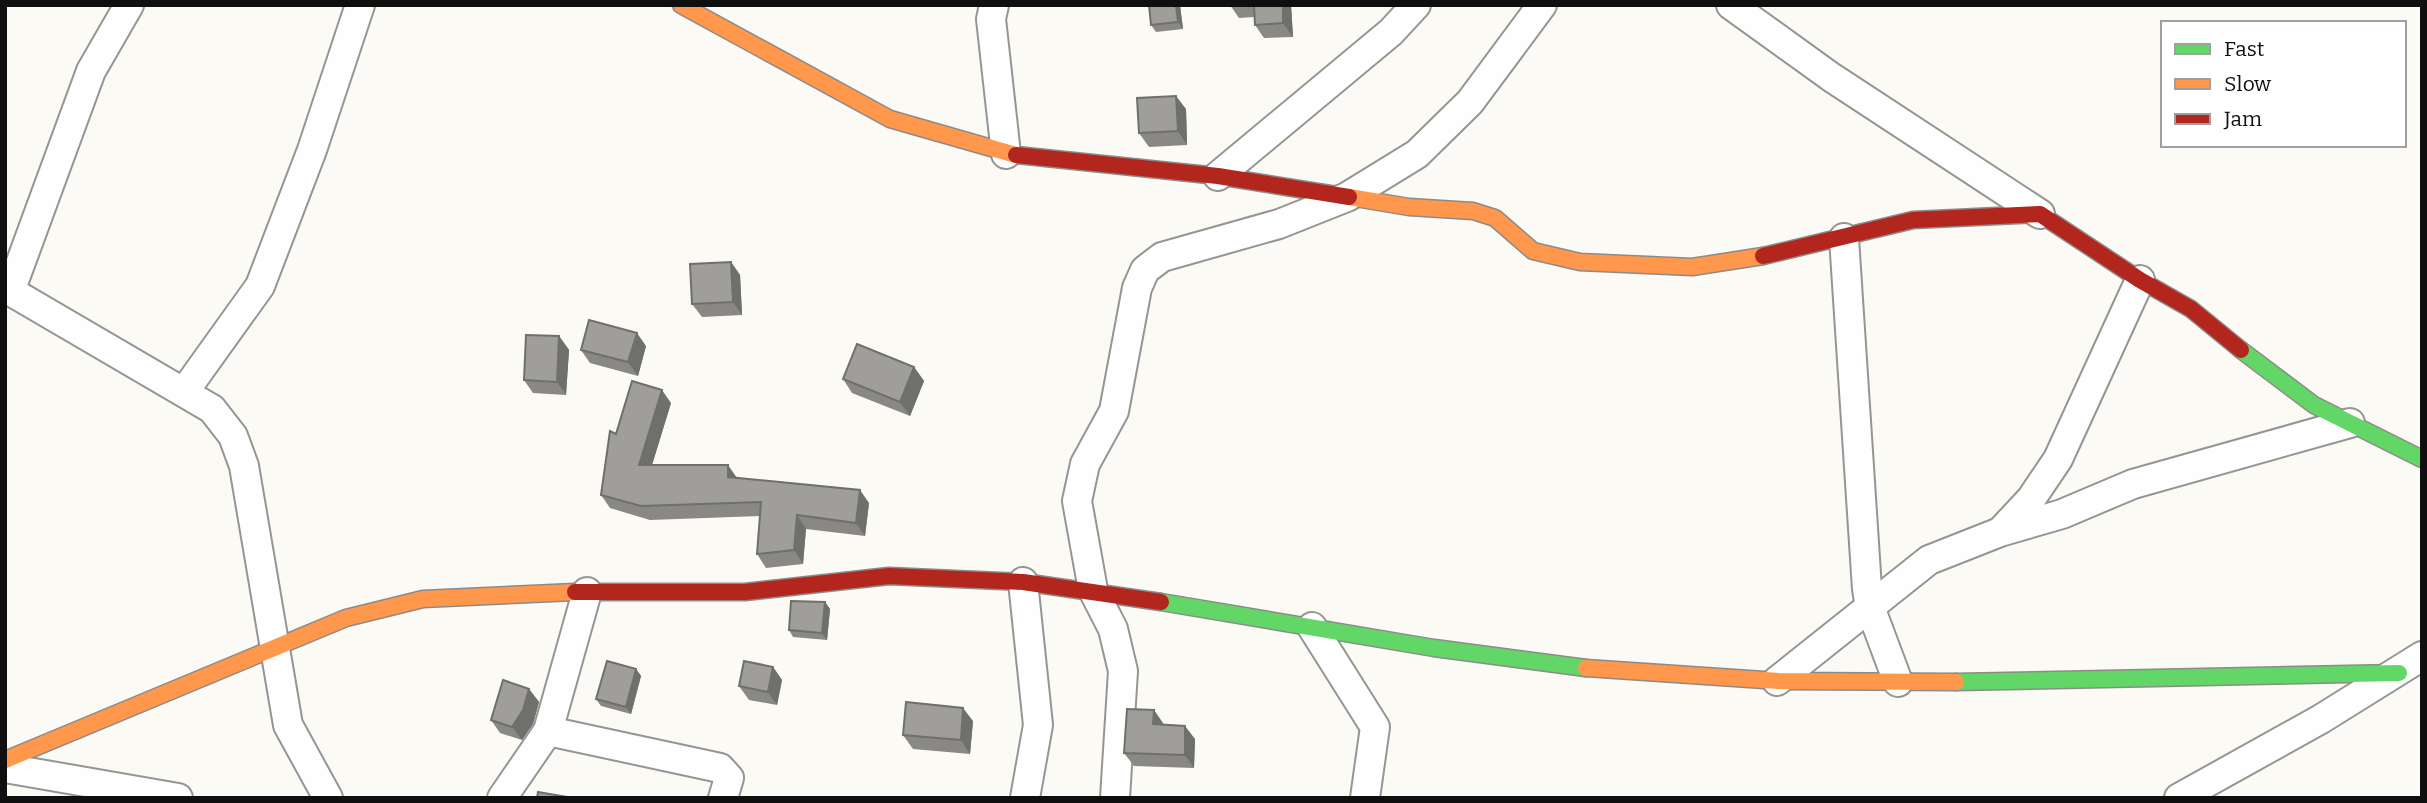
<svg xmlns="http://www.w3.org/2000/svg" width="2427" height="803" font-family="Bitter,serif">
  <style>
    .lines { fill: none; stroke-linecap: round; stroke-linejoin: round }
    .street-casing { stroke: #959593; stroke-width: 32 }
    .fast-casing { stroke: #8c8b89; stroke-width: 19 }
    .slow-casing { stroke: #8c8b89; stroke-width: 19 }
    .jam-casing { stroke: #8c8b89; stroke-width: 19 }
    .street { stroke: #fefefe; stroke-width: 28 }
    .fast { stroke: #63d668; stroke-width: 16 }
    .slow { stroke: #ff974d; stroke-width: 16 }
    .jam { stroke: #b3261e; stroke-width: 16 }
    .wall { fill: #898884 }
    .shaded-wall { fill: #6f6f6c }
    .building { fill: #9f9e9a; stroke: #6f6f6c; stroke-width: 2 }
  </style>
  <rect width="100%" height="100%" fill="#fbfaf5"/>
  <g class="lines">
    <g class="street-casing">
      <g id="street">
        <path d="M994 5 991 19 1006 154"/>
        <path d="M1731 5 1831 77 2040 214"/>
        <path d="M1218 176 1391 32 1416 5"/>
        <path d="M1844 238 1867 589 1870 607 1898 682"/>
        <path d="M5 288 212 409 233 436 244 466 288 725 328 798"/>
        <path d="M11 289 91 71 129 5"/>
        <path d="M184 392 260 286 312 150 360 5"/>
        <path d="M2002 530 2031 499 2058 459 2140 280"/>
        <path d="M1023 582 1038 725 1025 798"/>
        <path d="M1312 627 1375 727 1365 798"/>
        <path d="M1777 681 1929 560 2000 532 2062 514 2133 484 2350 423"/>
        <path d="M548 731 720 768 729 778 723 798"/>
        <path d="M5 768 178 798"/>
        <path d="M502 798 548 731 587 592"/>
        <path d="M1115 798 1123 671 1113 629 1093 590 1077 501 1085 464 1114 411 1137 288 1145 270 1162 257 1279 224 1347 197 1417 154 1470 102 1542 5"/>
        <path d="M2179 798 2321 719 2422 656"/>
      </g>
    </g>
    <g class="fast-casing">
      <g id="fast">
        <path d="M2241 350 2314 405 2422 459"/>
        <path d="M1161 602 1434 648 1586 668"/>
        <path d="M1956 682 2399 673"/>
      </g>
    </g>
    <g class="slow-casing">
      <g id="slow">
        <path d="M681 5 890 119 1016 155"/>
        <path d="M1349 197 1409 207 1473 211 1495 218 1533 251 1580 262 1692 267 1763 256"/>
        <path d="M1586 668 1779 681 1956 682"/>
        <path d="M5 760 346 618 423 599 575 592"/>
      </g>
    </g>
    <g class="jam-casing">
      <g id="jam">
        <path d="M1016 155 1218 176 1349 197"/>
        <path d="M1763 256 1913 220 2040 214 2140 280 2191 309 2241 350"/>
        <path d="M575 592H745L889 576 1023 582 1161 602"/>
      </g>
    </g>
    <use href="#street" class="street"/>
    <use href="#fast" class="fast"/>
    <use href="#slow" class="slow"/>
    <use href="#jam" class="jam"/>
  </g>
  <g class="wall">
    <path d="M1149 5H1180L1183 29 1156 32 1151 25Z"/>
    <path d="M1230 5H1291L1293 37 1264 38 1255 25 1254 17 1239 18Z"/>
    <path d="M1186 109 1187 145 1149 147 1139 133Z"/>
    <path d="M731 262 740 275 742 315 702 317 692 304Z"/>
    <path d="M559 336 569 350 566 395 533 393 524 380Z"/>
    <path d="M646 346 638 376 590 363 581 350Z"/>
    <path d="M914 367 924 381 910 416 852 393 843 379Z"/>
    <path d="M671 403 652 465 737 477 869 503 865 536 806 529 803 564 766 568 757 554 760 516 650 520 610 508 601 495 616 434Z"/>
    <path d="M825 602 830 609 827 640 793 637 789 630Z"/>
    <path d="M773 667 782 680 777 705 749 700 739 686Z"/>
    <path d="M636 669 641 676 631 714 601 706 596 699Z"/>
    <path d="M529 689 539 702 533 724 522 740 500 733 491 720Z"/>
    <path d="M1154 710 1163 725 1195 739 1194 768 1134 766 1124 753Z"/>
    <path d="M973 721 970 754 913 749 903 735Z"/>
  </g>
  <g class="shaded-wall">
    <path d="M1176 5H1180L1183 29 1178 22Z"/>
    <path d="M1283 5H1291L1293 37 1283 23Z"/>
    <path d="M1176 96 1186 109 1187 145 1178 131Z"/>
    <path d="M731 262 740 275 742 315 733 302Z"/>
    <path d="M637 333 646 346 638 376 628 362Z"/>
    <path d="M559 336 569 350 566 395 557 382Z"/>
    <path d="M914 367 924 381 910 416 900 402Z"/>
    <path d="M662 390 671 403 648 478 639 465Z"/>
    <path d="M728 465 737 478 728 477Z"/>
    <path d="M860 490 869 503 865 536 856 523Z"/>
    <path d="M797 515 806 529 803 564 794 550Z"/>
    <path d="M825 602 830 609 827 640 822 633Z"/>
    <path d="M773 667 782 680 777 705 768 692Z"/>
    <path d="M636 669 641 676 631 714 626 707Z"/>
    <path d="M529 689 539 702 533 724 522 740 512 727Z"/>
    <path d="M963 708 973 721 970 754 961 740Z"/>
    <path d="M1154 710 1163 723 1162 738 1153 724Z"/>
    <path d="M1185 726 1195 739 1194 768 1185 755Z"/>
  </g>
  <g class="building">
    <path d="M1149 5H1176L1178 22 1151 25Z"/>
    <path d="M1254 5H1283V23L1255 25Z"/>
    <path d="M1176 96 1178 131 1139 133 1137 98Z"/>
    <path d="M731 262 733 302 692 304 690 264Z"/>
    <path d="M589 320 637 333 628 362 581 350Z"/>
    <path d="M526 335 559 336 557 382 524 380Z"/>
    <path d="M857 344 914 367 900 402 843 379Z"/>
    <path d="M632 381 662 390 639 465H728V477L860 490 856 523 797 515 794 550 757 554 761 502 641 506 601 495 610 431 616 434Z"/>
    <path d="M791 601 825 602 822 633 789 630Z"/>
    <path d="M607 661 636 669 626 707 596 699Z"/>
    <path d="M744 661 773 667 768 692 739 686Z"/>
    <path d="M503 680 529 689 523 710 512 727 491 720Z"/>
    <path d="M906 702 963 708 961 740 903 735Z"/>
    <path d="M1127 709 1154 710 1153 724 1185 726V755L1124 753Z"/>
    <path d="M538 792 568 797V798H537Z"/>
  </g>
  <rect width="2427" height="803" fill="none" stroke="#0f0f0f" stroke-width="14"/>
  <rect x="2161" y="21" width="245" height="126" fill="#ffffff" stroke="#9f9f9f" stroke-width="2"/>
  <rect x="2175" y="44" width="35" height="10" fill="#63d668" stroke="#9f9f9f" stroke-width="2"/>
  <text x="2224" y="56" font-size="21" fill="#0f0f0f">Fast</text>
  <rect x="2175" y="79" width="35" height="10" fill="#ff974d" stroke="#9f9f9f" stroke-width="2"/>
  <text x="2224" y="91" font-size="21" fill="#0f0f0f">Slow</text>
  <rect x="2175" y="114" width="35" height="10" fill="#b3261e" stroke="#9f9f9f" stroke-width="2"/>
  <text x="2224" y="126" font-size="21" fill="#0f0f0f">Jam</text>
</svg>
